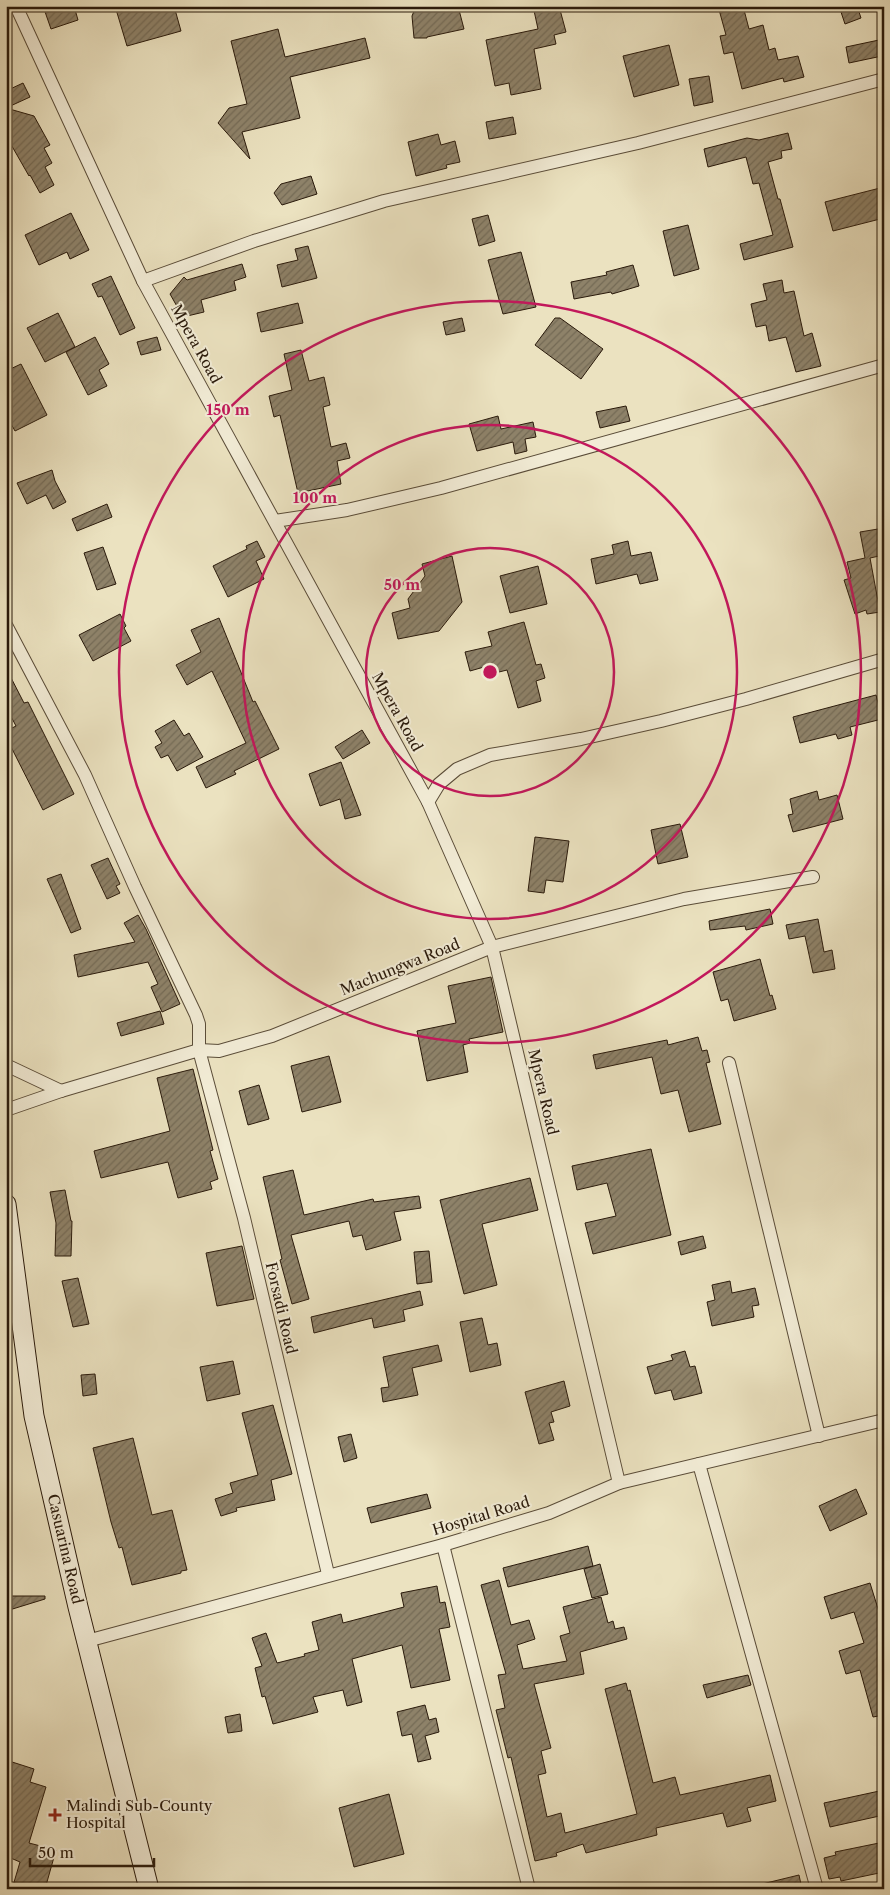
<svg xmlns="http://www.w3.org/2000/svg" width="890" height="1895" font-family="'Libre Caslon Text',serif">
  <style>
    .building { fill: url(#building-hatch); stroke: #2a1a0b }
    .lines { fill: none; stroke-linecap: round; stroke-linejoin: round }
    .street-casing { stroke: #5a4c38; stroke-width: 14 }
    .secondary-casing { stroke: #2a1a0b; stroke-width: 21 }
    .street { stroke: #f2ecd6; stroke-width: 12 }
    .secondary { stroke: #f2ecd6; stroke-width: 19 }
    .ring { fill: none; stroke: #c2185b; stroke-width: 2.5 }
    .poi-dot { fill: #8f2418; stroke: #f2ecd6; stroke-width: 2 }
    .labels { text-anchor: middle; stroke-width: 4; stroke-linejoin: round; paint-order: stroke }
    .street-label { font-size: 15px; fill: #2a1a0b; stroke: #f2ecd6 }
    .poi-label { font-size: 15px; fill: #2a1a0b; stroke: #f2ecd6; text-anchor: start }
    .centre { fill: #c2185b; stroke: #f2ecd6; stroke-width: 2.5 }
    .ring-label { font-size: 15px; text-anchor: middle; font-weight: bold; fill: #c2185b; stroke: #f2ecd6; stroke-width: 4; stroke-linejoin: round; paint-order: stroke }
  </style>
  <defs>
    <pattern id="building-hatch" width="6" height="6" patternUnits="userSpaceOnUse" patternTransform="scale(1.25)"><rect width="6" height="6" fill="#8e8269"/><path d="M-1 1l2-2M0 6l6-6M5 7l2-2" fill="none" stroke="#746a55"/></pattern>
  </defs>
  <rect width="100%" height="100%" fill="#ebe2c0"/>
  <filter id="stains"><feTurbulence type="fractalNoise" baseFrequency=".004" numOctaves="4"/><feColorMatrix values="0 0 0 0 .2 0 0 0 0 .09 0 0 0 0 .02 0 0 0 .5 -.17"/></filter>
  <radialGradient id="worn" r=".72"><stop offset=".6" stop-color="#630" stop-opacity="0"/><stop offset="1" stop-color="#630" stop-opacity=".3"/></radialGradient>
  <g class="building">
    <path d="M43 6H74L78 20 51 29Z"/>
    <path d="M115 6H174L181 31 127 46Z"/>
    <path d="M416 6H458L464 29 427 37V38H414L412 16Z"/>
    <path d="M533 6H559L566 32 554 35 556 44 534 49 541 89 511 95 509 83 495 86 486 40 538 29Z"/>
    <path d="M718 6H743L749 29 763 25 769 50 775 48 778 60 798 56 804 77 784 82 783 78 742 89 733 52 724 54 720 36 726 35Z"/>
    <path d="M839 6H857L861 18 845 24Z"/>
    <path d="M278 29 285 57 365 38 370 58 290 77 300 118 242 132 250 159 218 123 229 108 247 104 231 41Z"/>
    <path d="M879 40 882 56 849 63 846 47Z"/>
    <path d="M669 45 679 85 634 97 623 56Z"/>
    <path d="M709 76 713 102 694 106 689 79Z"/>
    <path d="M23 83 30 97 6 108V91Z"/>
    <path d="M6 108 34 116 50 145 44 148 52 163 45 167 54 185 40 193 30 175 29 176 9 141 6 140Z"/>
    <path d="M513 117 516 134 489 139 486 122Z"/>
    <path d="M788 133 792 149 781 151 782 158 768 162 778 199H780L793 247 744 260 740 244 773 235 759 183 753 184 746 157 708 167 704 149 747 138 759 140Z"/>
    <path d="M438 134 441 145 455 141 460 162 446 165 447 168 416 176 408 142Z"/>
    <path d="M311 176 317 194 282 205 274 193 281 184Z"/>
    <path d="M884 187V218L833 231 825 202Z"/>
    <path d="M71 213 89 250 70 259 67 252 39 265 25 235Z"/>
    <path d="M488 215 495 241 479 246 472 219Z"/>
    <path d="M688 225 699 269 674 276 663 231Z"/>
    <path d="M308 246 317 278 282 287 277 265 298 260 295 249Z"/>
    <path d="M521 252 536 307 503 314 488 260Z"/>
    <path d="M242 264 246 277 234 281 236 290 201 300 204 312 183 317 170 294 184 277 187 280Z"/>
    <path d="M633 265 639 286 612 294 611 292 574 299 571 282 607 275 606 272Z"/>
    <path d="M111 276 135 328 120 335 102 296 98 297 92 284Z"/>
    <path d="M782 280 784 293 794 291 804 336 812 333 821 366 796 372 786 337 769 341 766 325 756 327 751 304 767 300 763 284Z"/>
    <path d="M298 303 303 323 261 332 257 313Z"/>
    <path d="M58 313 75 347 45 362 27 328Z"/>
    <path d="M462 318 465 331 446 335 443 322Z"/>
    <path d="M555 318H560L603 349 581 379 535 345Z"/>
    <path d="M95 337 109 364 99 370 107 386 88 395 66 352Z"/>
    <path d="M157 337 161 350 141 355 137 342Z"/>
    <path d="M301 350 309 381 324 377 330 405 323 407 331 447 346 443 350 458 337 461 341 484 298 493 280 415 274 417 269 396 292 390 284 354Z"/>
    <path d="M21 364 47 415 15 431 10 422 6 424V371Z"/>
    <path d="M626 406 630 421 600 428 596 412Z"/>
    <path d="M498 416 501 429 533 422 536 437 525 439 527 451 515 454 513 442 477 451 469 424Z"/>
    <path d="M52 470 55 481 66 502 53 509 46 495 27 504 17 483Z"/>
    <path d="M107 504 112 517 77 531 72 519Z"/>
    <path d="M884 528V555L870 558 880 612 867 614 866 610 855 614 844 580 851 578 847 562 865 558 860 532Z"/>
    <path d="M257 541 265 557 256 561 264 579 228 597 213 566 247 549 246 546Z"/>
    <path d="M628 541 631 556 651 552 658 580 640 584 637 574 596 584 591 559 614 554 612 545Z"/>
    <path d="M103 547 116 584 97 590 84 553Z"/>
    <path d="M452 556 462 602 439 631 398 639 392 613 410 608 408 599 425 576 422 564Z"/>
    <path d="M538 566 547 604 510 613 500 576Z"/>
    <path d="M120 614 126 626 124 628 131 641 93 661 79 635Z"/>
    <path d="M219 618 253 702 255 701 279 749 234 771 236 774 206 788 196 767 246 743 212 671 187 685 176 665 201 652 191 630Z"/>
    <path d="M524 622 536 665 541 664 545 678 536 681 541 701 518 708 507 670 487 675 484 667 470 671 465 652 492 646 488 632Z"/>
    <path d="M6 668 24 703 28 702 74 794 43 810 6 737V731L16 726 6 707Z"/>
    <path d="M876 695 882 719 850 727 852 735 838 739 836 734 800 743 793 717Z"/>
    <path d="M174 720 184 736 189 733 203 757 177 771 168 755 161 758 155 747 162 743 155 731Z"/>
    <path d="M362 730 370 743 343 759 335 747Z"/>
    <path d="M341 762 361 815 345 819 340 799 320 806 309 774Z"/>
    <path d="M817 791 819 800 837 795 843 819 793 832 788 815 793 814 790 799Z"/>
    <path d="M680 824 688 857 658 864 651 830Z"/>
    <path d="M535 837 569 841 563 882 546 880 544 893 528 891Z"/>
    <path d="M108 858 120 884 116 886 120 893 107 899 91 865Z"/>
    <path d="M61 874 81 929 71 933 47 879Z"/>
    <path d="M770 909 773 924 746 930 745 926 710 930 709 921Z"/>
    <path d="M138 915 146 929 180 1004 162 1012 151 987 158 984 148 962 78 977 74 955 135 942 124 923Z"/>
    <path d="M818 919 824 952 832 950 835 969 813 973 805 936 789 939 786 925Z"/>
    <path d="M760 959 770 996 772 995 776 1009 734 1021 728 999 721 1001 713 972Z"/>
    <path d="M491 977 503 1032 469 1039 470 1043 463 1045 468 1072 427 1081 417 1031 456 1023 448 986Z"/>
    <path d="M160 1011 164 1024 121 1036 117 1023Z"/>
    <path d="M698 1037 702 1051 707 1050 710 1062 706 1063 721 1124 689 1132 678 1090 661 1094 652 1057 596 1069 593 1055 667 1040 668 1045Z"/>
    <path d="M329 1056 341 1102 302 1112 291 1066Z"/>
    <path d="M193 1069 213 1150 210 1151 218 1179 210 1182 212 1189 178 1198 168 1162 101 1178 94 1151 170 1131 157 1078Z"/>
    <path d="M259 1085 269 1119 248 1125 239 1091Z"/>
    <path d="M651 1149 671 1235 593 1254 585 1223 616 1216 607 1183 577 1190 572 1166Z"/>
    <path d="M293 1170 304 1215 373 1199 374 1202 419 1196 421 1208 394 1212 401 1240 366 1250 362 1235 353 1237 349 1221 291 1235 309 1299 292 1304 280 1260 282 1259 263 1177Z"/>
    <path d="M530 1178 538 1210 482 1224 497 1285 464 1294 440 1200Z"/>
    <path d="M65 1190 71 1221H72L71 1256H55L56 1223 50 1192Z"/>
    <path d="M703 1236 706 1248 681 1255 678 1242Z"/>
    <path d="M242 1246 254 1299 217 1306 206 1253Z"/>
    <path d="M429 1251 432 1282 417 1284 414 1252Z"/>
    <path d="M78 1278 89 1324 73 1327 62 1281Z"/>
    <path d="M730 1281 732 1293 755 1288 759 1305 752 1306 754 1317 712 1326 707 1302 715 1300 712 1285Z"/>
    <path d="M420 1291 423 1305 403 1310 405 1321 374 1328 372 1318 314 1333 311 1317Z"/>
    <path d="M482 1318 488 1345 497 1343 501 1365 470 1372 460 1322Z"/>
    <path d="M438 1345 442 1361 412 1368 418 1395 383 1402 381 1388 389 1387 383 1357Z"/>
    <path d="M685 1351 690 1367 695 1366 702 1393 674 1400 671 1390 655 1394 647 1367 673 1360 671 1355Z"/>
    <path d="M233 1361 240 1394 207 1401 200 1367Z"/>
    <path d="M95 1374 97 1394 83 1396 81 1375Z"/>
    <path d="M564 1381 570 1406 551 1412 554 1422 549 1423 554 1440 539 1444 525 1392Z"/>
    <path d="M273 1405 292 1474 271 1480 275 1500 236 1508 237 1511 221 1516 215 1499 233 1493 230 1483 258 1475 242 1413Z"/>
    <path d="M351 1434 357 1458 344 1462 338 1437Z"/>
    <path d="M133 1438 152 1515 172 1510 187 1570 181 1571V1573L132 1585 122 1547 119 1548 111 1522 93 1448Z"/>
    <path d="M856 1489 867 1514 830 1531 819 1506Z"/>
    <path d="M427 1494 431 1508 371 1523 367 1508Z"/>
    <path d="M588 1546 593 1566 508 1587 503 1568Z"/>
    <path d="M600 1564 608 1594 592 1598 584 1569Z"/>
    <path d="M499 1580 511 1625 529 1620 535 1639 517 1645 523 1669 567 1661 560 1636 570 1633 563 1607 601 1597 608 1623 613 1621 615 1629 624 1627 627 1639 580 1652 584 1674 534 1684 551 1748 541 1751 546 1773 538 1775 547 1817 561 1813 565 1833 637 1814 605 1689 626 1683 628 1691 630 1690 653 1783 675 1777 680 1795 770 1775 776 1801 747 1808 751 1821 727 1827 723 1813 656 1828 657 1835 586 1853 583 1844 556 1853 557 1856 535 1861 511 1757 508 1758 496 1710 505 1708 498 1675 506 1674 481 1585Z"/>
    <path d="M870 1583 884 1628V1715L873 1717 860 1670 846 1674 839 1651 864 1643 854 1612 831 1619 824 1597Z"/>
    <path d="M437 1586 440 1603 445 1602 450 1627 439 1629 450 1680 411 1688 402 1645 352 1659 362 1702 347 1706 343 1690 313 1697 318 1712 273 1724 265 1696 262 1697 255 1668 262 1666 252 1638 266 1633 277 1663 305 1656 304 1654 319 1650 312 1622 341 1614 343 1623 404 1607 401 1593Z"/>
    <path d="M6 1596H45V1599L6 1611Z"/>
    <path d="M748 1675 751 1685 707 1698 703 1685Z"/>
    <path d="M425 1705 429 1720 436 1718 439 1732 425 1736 431 1759 418 1762 412 1734 402 1736 397 1712Z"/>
    <path d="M240 1714 242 1731 228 1733 225 1717Z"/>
    <path d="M9 1761 34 1769 30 1782 46 1787 29 1843 56 1850 45 1889H12L20 1862 6 1856V1771Z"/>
    <path d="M884 1790V1815L830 1827 824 1803Z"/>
    <path d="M389 1794 404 1854 354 1867 339 1808Z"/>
    <path d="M884 1842V1872L841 1881 840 1877 829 1879 824 1858 836 1855 835 1852Z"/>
    <path d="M799 1875 802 1889H762V1884Z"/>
  </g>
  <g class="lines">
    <g class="street-casing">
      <g id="street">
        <path d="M16 6 143 281 428 802 492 947 619 1483"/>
        <path d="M143 281 254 241 384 201 638 143 884 79"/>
        <path d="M275 521 347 510 441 488 884 365"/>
        <path d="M6 625 85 775 135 887 196 1015 199 1024V1050L244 1218 328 1574"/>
        <path d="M428 802 439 784 457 769 490 755 581 739 661 721 746 699 884 659"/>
        <path d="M729 1063 819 1436"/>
        <path d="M6 1065 61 1091"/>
        <path d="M6 1110 61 1091 199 1050 219 1051 272 1036 492 947 684 899 813 877"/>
        <path d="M699 1464 817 1889"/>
        <path d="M443 1545 529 1889"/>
        <path d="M87 1641 443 1545 549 1513 619 1483 884 1420"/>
      </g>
    </g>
    <g class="secondary-casing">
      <path id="secondary" d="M6 1204 34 1416 78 1607 149 1889"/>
    </g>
    <use href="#street" class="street"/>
    <use href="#secondary" class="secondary"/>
  </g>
  <g class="ring">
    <circle cx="490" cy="672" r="124"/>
    <circle cx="490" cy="672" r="247"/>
    <circle cx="490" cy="672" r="371"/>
  </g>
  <path class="poi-dot" d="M52.5 1807.5h5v5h5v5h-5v5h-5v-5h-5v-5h5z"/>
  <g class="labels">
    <g class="street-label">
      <text transform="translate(196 344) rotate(61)" y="5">Mpera Road</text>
      <text transform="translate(397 712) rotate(61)" y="5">Mpera Road</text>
      <text transform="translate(400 967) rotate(-22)" y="5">Machungwa Road</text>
      <text transform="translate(543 1092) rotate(77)" y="5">Mpera Road</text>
      <text transform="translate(281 1308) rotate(77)" y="5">Forsadi Road</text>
      <text transform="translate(481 1516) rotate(-17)" y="5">Hospital Road</text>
      <text transform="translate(65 1549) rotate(77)" y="5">Casuarina Road</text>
    </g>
    <g class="poi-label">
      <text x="66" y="1811">Malindi Sub-County<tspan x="66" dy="17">Hospital</tspan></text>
    </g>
  </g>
  <circle cx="490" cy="672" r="8" class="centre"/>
  <g class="ring-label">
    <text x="228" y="415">150 m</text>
    <text x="315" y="503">100 m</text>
    <text x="402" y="590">50 m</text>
  </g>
  <rect width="890" height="1895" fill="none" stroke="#ebe2c0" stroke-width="25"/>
  <rect x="8" y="8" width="875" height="1880" fill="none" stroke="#2a1a0b" stroke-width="2.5"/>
  <rect x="12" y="12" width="865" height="1870" fill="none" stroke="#2a1a0b"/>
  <path d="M30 1858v8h124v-8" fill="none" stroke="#2a1a0b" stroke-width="2.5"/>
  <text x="38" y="1858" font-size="15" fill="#2a1a0b" stroke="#f2ecd6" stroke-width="4" paint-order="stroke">50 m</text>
  <rect width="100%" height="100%" filter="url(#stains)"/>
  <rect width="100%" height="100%" fill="url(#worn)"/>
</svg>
